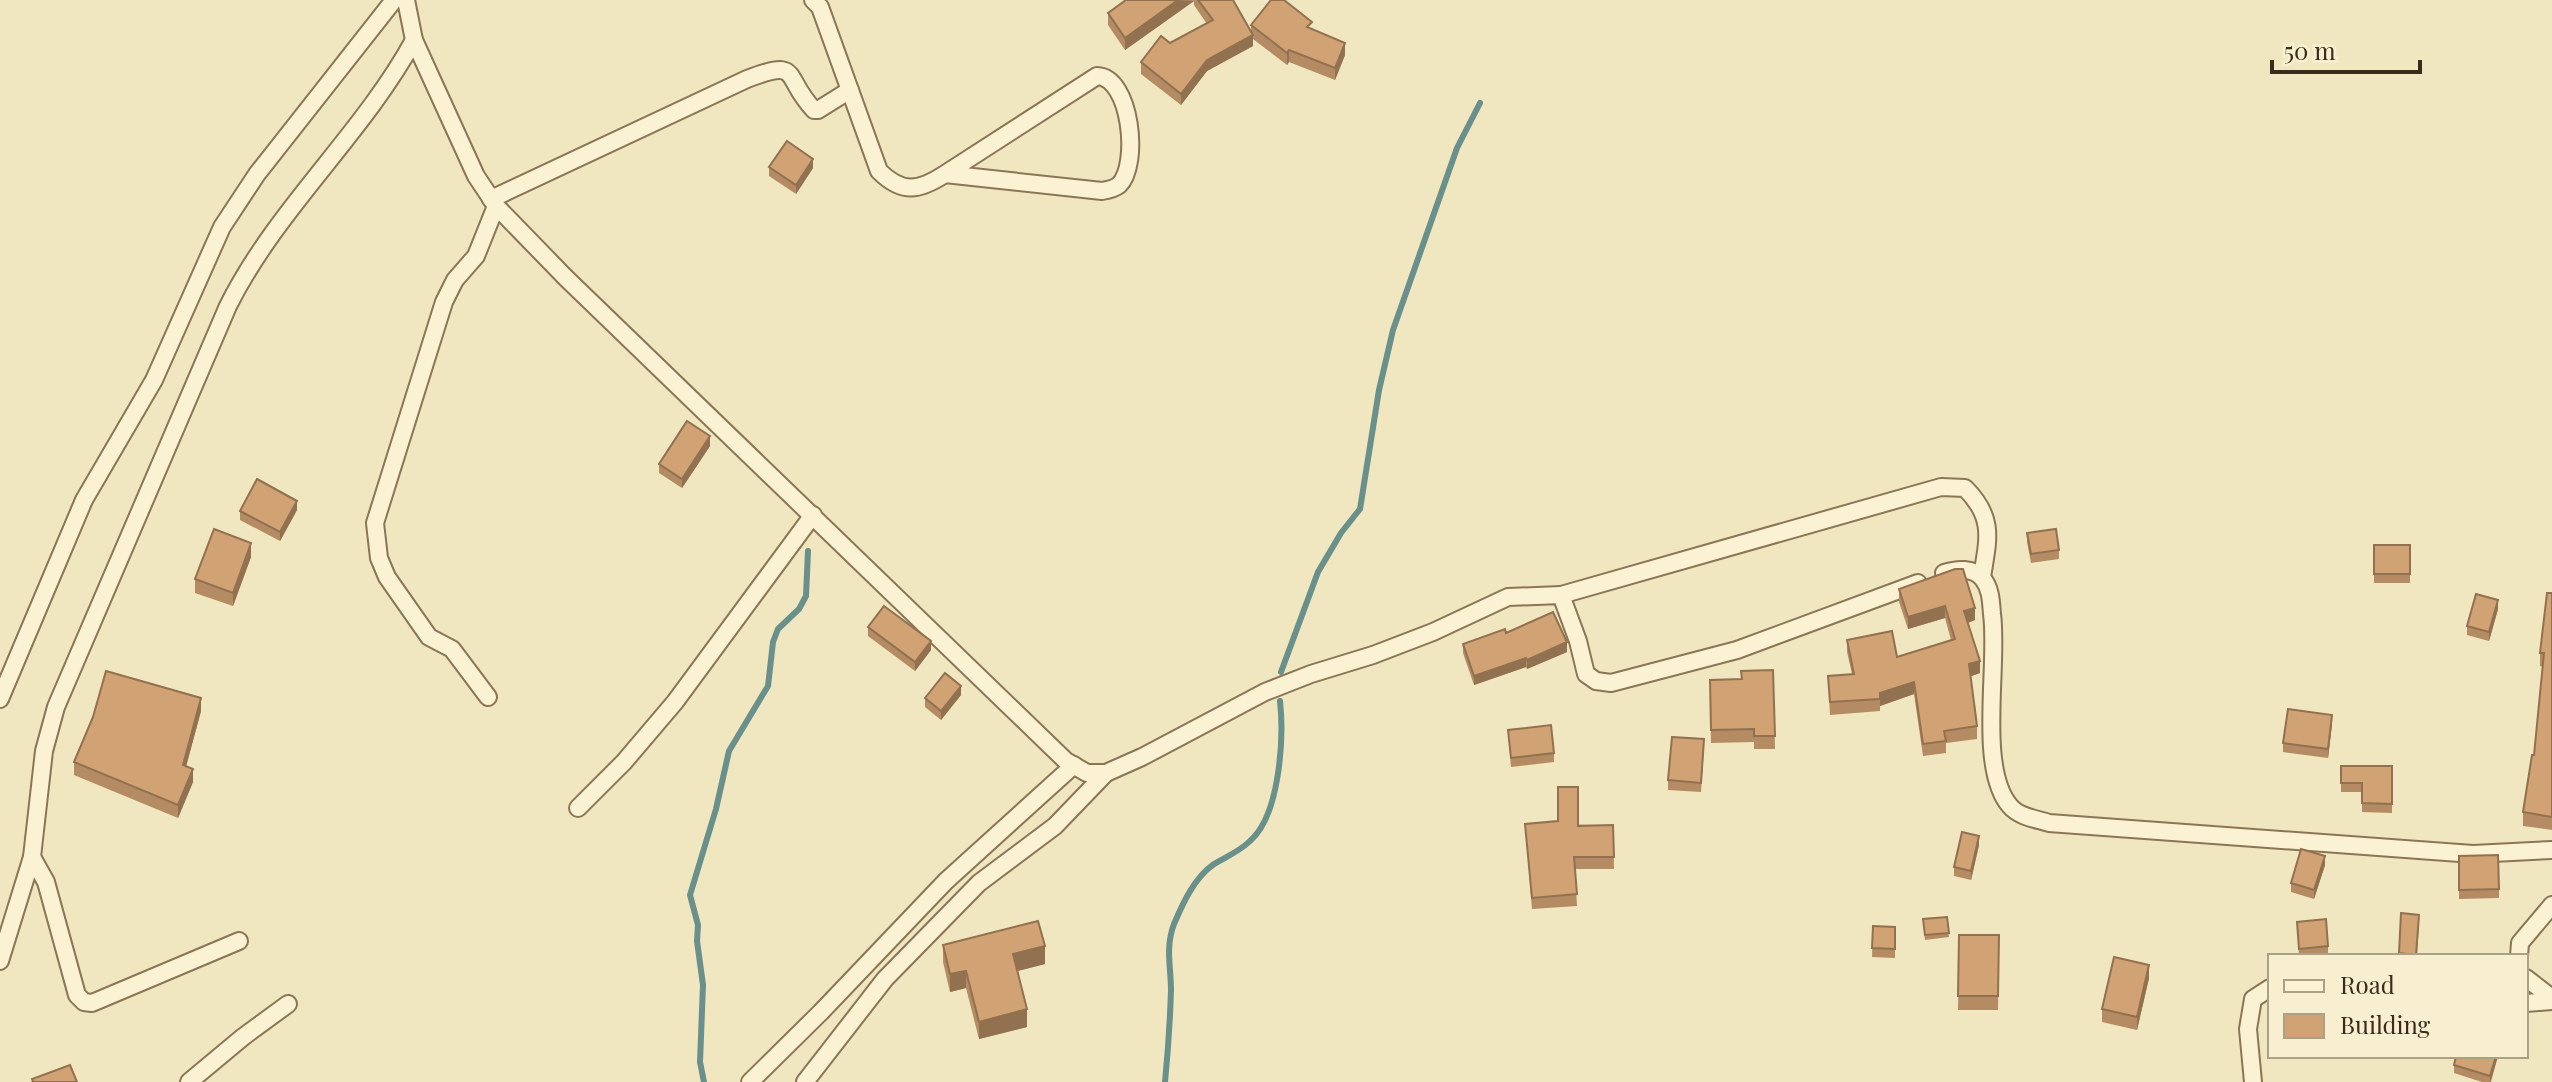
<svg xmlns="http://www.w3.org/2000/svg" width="2552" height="1082" font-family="'Playfair Display',serif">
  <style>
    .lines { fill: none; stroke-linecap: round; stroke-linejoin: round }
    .stream { stroke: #69908a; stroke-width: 6 }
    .minor-casing { stroke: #8a7656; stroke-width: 20 }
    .minor { stroke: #fbf2d3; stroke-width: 16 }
    .wall { fill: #b48b63 }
    .shaded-wall { fill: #927150 }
    .building { fill: #d1a273; stroke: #927150; stroke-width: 2 }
  </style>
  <rect width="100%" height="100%" fill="#f0e6bf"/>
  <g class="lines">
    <g class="stream">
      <path d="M1281 672 1318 572 1341 533 1360 509 1379 390 1393 330 1457 148 1480 103"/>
      <path d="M704 1082 700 1062 703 985 697 941 698 925 690 895 716 809 729 751 768 686 773 642 778 629 799 609 806 596 808 551"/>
      <path d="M1165 1082C1168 1052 1170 1021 1171 990 1171 967 1165 948 1174 924 1183 903 1194 878 1214 864 1226 857 1240 851 1250 841 1280 815 1284 738 1280 701"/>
    </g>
    <g class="minor-casing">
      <g id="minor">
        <path d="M406 0 414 40 476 176 496 206 566 278 1066 761 1087 773H1106L1142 757 1265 692 1311 674 1373 655 1433 632 1508 597 1561 595 1578 641 1586 674 1596 681 1611 683 1737 650 1918 583"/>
        <path d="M813 0 820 7 879 171C902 194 919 191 945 174L1097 76C1131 77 1140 165 1119 185 1114 189 1108 190 1102 191L945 174"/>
        <path d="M491 199 747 79C802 58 782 76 814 110H818L850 90"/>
        <path d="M1944 573C1956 569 1974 567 1983 579 1991 589 1991 602 1992 614 1999 664 1977 768 2010 806 2019 817 2037 819 2049 823L2473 854 2552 850"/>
        <path d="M1561 595 1941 487 1965 488C1995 518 1988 539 1982 577"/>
        <path d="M488 697 452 649 429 637 387 577 379 558 375 523 444 302 455 280 476 256 496 206"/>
        <path d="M0 699 84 500 154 380 222 227 257 174 394 0"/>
        <path d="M578 808 624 762 675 702 813 515"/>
        <path d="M32 857 46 882 77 995 84 1002 92 1003 239 941"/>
        <path d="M2519 956 2520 943 2552 905"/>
        <path d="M0 961 32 857 44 751 56 707 228 306C277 208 362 135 414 40"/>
        <path d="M2526 978 2552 998"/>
        <path d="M2526 1003 2552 1001"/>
        <path d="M189 1082 243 1037 288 1004"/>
        <path d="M750 1082 821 1012 946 881 1074 765"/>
        <path d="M805 1082 885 979 979 883 1055 826 1106 773"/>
        <path d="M2253 1082 2248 1029 2253 999 2270 988"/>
      </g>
    </g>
    <use href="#minor" class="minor"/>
  </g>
  <g class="wall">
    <path d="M1126 0H1233L1251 31V25L1312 29 1345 55 1335 80 1289 62 1287 65 1253 39V46L1207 71 1181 105 1141 74V62L1170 43 1207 24 1194 5V1L1125 50 1108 25V13Z"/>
    <path d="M769 167 813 168 796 194 769 176Z"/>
    <path d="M710 446 682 488 659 473V464Z"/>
    <path d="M297 510 280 541 240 520V511Z"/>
    <path d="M2027 533 2059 550V559L2031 563 2027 542Z"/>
    <rect x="2374" y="545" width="36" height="38"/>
    <path d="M251 557 233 606 195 593V579Z"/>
    <path d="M1955 569 1975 620 1968 623 1980 673 1970 676 1977 726V739L1946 743V753L1923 756 1914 694 1880 706V711L1830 715 1828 676 1852 674 1847 652V640L1897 657 1951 640 1945 618 1908 629 1899 602V589Z"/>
    <path d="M2552 593V830L2523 826V812L2534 755 2543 667 2540 666V653Z"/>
    <path d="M2498 609 2489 641 2467 635V626Z"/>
    <path d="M868 627 931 650 915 671 868 636Z"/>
    <path d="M1506 633 1567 652 1527 669 1526 667 1474 685 1463 653V644Z"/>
    <path d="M1773 670 1775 749H1754V742L1711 743 1710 680 1741 679Z"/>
    <path d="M961 695 941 720 925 707V698Z"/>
    <path d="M201 711 186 766 193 782 178 818 74 775V762Z"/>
    <path d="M2332 724 2328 758 2283 752V743Z"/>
    <path d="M1508 730 1554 753V762L1511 767Z"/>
    <path d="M1704 748 1701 792 1668 790V780Z"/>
    <path d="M2341 766H2392V813L2362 812V792H2341Z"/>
    <path d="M1525 824 1613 825 1614 869H1575L1577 906 1532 909Z"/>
    <path d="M1979 845 1971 880 1954 876V867Z"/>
    <path d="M2459 856 2499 889V898L2459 899Z"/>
    <path d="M2325 865 2314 899 2291 892V883Z"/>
    <path d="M2401 913 2419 924 2417 956H2399Z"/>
    <path d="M1947 917 1949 937 1925 940 1923 924Z"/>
    <path d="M2297 922 2328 946V955L2299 956Z"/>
    <path d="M1873 926 1895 927V958L1872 957Z"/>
    <path d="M1959 935H1999L1998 1010H1958Z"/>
    <path d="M943 945 1045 964 1018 971 1027 1027 979 1039 966 988 950 992 943 962Z"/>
    <path d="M2149 978 2137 1030 2102 1022V1009Z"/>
    <path d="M2498 1056 2491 1082H2482L2454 1073V1065Z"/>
  </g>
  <g class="shaded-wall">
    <path d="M1178 0 1194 1 1125 50V38Z"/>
    <path d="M1253 35V46L1207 71 1181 105V94L1207 60Z"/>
    <path d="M1345 43V55L1335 80V68Z"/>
    <path d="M1289 50V62L1287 65V53Z"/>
    <path d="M813 159V168L796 194V185Z"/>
    <path d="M710 436V446L682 488V479Z"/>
    <path d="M297 501V510L280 541V532Z"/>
    <path d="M251 543V557L233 606V593Z"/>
    <path d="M2498 600V609L2489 641V632Z"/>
    <path d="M1945 606V618L1908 629V617Z"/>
    <path d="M1975 608V620L1964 624V611Z"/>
    <path d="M931 641V650L915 671V662Z"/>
    <path d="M1567 642V652L1527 669V660Z"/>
    <path d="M1526 658V667L1474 685V676Z"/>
    <path d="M1980 661V673L1969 677V664Z"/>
    <path d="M1914 682V694L1880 706V693Z"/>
    <path d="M961 686V695L941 720V711Z"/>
    <path d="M201 698V711L183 778V765Z"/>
    <path d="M2332 715V724L2328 758V749Z"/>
    <path d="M193 769V782L178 818V805Z"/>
    <path d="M1979 836V845L1971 880V871Z"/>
    <path d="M2325 856V865L2314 899V890Z"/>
    <path d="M1045 946V964L1013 972V954Z"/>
    <path d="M2149 965V978L2137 1030V1017Z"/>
    <path d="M966 971V988L950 992V974Z"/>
    <path d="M1027 1009V1027L979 1039V1022Z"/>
    <path d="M2496 1056H2498L2490 1082V1076Z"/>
  </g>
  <g class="building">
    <path d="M1126 0H1178L1125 38 1108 13Z"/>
    <path d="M1198 0H1233L1253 35 1207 60 1181 94 1141 62 1161 36 1170 43 1213 20Z"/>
    <path d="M1271 0H1284L1312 22 1307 27 1345 43 1335 68 1289 50 1287 53 1251 25Z"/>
    <path d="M787 141 813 159 796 185 769 167Z"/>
    <path d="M687 421 710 436 682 479 659 464Z"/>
    <path d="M257 479 297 501 280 532 240 511Z"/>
    <path d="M214 529 251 543 233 593 195 579Z"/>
    <path d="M2056 529 2059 550 2031 554 2027 533Z"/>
    <rect x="2374" y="545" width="36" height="29"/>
    <path d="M1955 569H1963L1975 608 1964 611 1980 661 1969 664 1977 726 1944 731 1946 741 1923 744 1914 682 1880 693V699L1830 702 1828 676 1854 674 1847 640 1892 631 1897 657 1955 639 1945 606 1908 617 1899 589Z"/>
    <path d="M2547 593H2552V817L2523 812 2532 755H2534L2544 653H2540Z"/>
    <path d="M2476 594 2498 600 2489 632 2467 626Z"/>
    <path d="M884 606 931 641 915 662 868 627Z"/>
    <path d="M1553 612 1567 642 1527 660 1526 658 1474 676 1463 644 1505 629 1506 633Z"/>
    <path d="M1773 670 1775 736H1754V729L1711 730 1710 680 1742 679 1741 671Z"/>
    <path d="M106 671 201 698 183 765 193 769 178 805 74 762 93 717Z"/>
    <path d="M945 673 961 686 941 711 925 698Z"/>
    <path d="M2288 709 2332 715 2328 749 2283 743Z"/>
    <path d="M1551 725 1554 753 1511 758 1508 730Z"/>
    <path d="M1672 737 1704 739 1701 783 1668 780Z"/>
    <path d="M2341 766H2392V804L2362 803V783H2341Z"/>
    <path d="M1558 787H1578V826L1613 825 1614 857H1574L1577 894 1532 898 1525 824 1558 821Z"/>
    <path d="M1962 832 1979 836 1971 871 1954 867Z"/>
    <path d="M2301 849 2325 856 2314 890 2291 883Z"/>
    <path d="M2498 855 2499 889 2459 890V856Z"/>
    <path d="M2401 913 2419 915 2416 955 2399 953Z"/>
    <path d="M1947 917 1949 933 1925 935 1923 919Z"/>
    <path d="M2326 919 2328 946 2299 949 2297 922Z"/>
    <path d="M1038 921 1045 946 1013 954 1027 1009 979 1022 966 971 950 974 943 945Z"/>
    <path d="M1873 926 1895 927V949L1872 948Z"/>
    <path d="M1959 935H1999L1998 996H1958Z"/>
    <path d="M2114 957 2149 965 2137 1017 2102 1009Z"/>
    <path d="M2456 1056H2496L2490 1076 2454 1065Z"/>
    <path d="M70 1065 77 1082H33L32 1079Z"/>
  </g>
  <rect x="2268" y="954" width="260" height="104" fill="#f7efcf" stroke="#aba187" stroke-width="2"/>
  <rect x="2284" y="980" width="40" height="12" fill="#fbf2d3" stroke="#aba187" stroke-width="2"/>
  <text x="2340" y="994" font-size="24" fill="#392c1c">Road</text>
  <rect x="2284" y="1014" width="40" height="24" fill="#d1a273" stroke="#aba187" stroke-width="2"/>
  <text x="2340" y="1034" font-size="24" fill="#392c1c">Building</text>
  <path d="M2272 60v12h148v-12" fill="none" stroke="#392c1c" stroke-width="4"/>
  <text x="2284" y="60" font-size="24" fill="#392c1c" stroke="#f7efcf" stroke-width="6" paint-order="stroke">50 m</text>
</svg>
